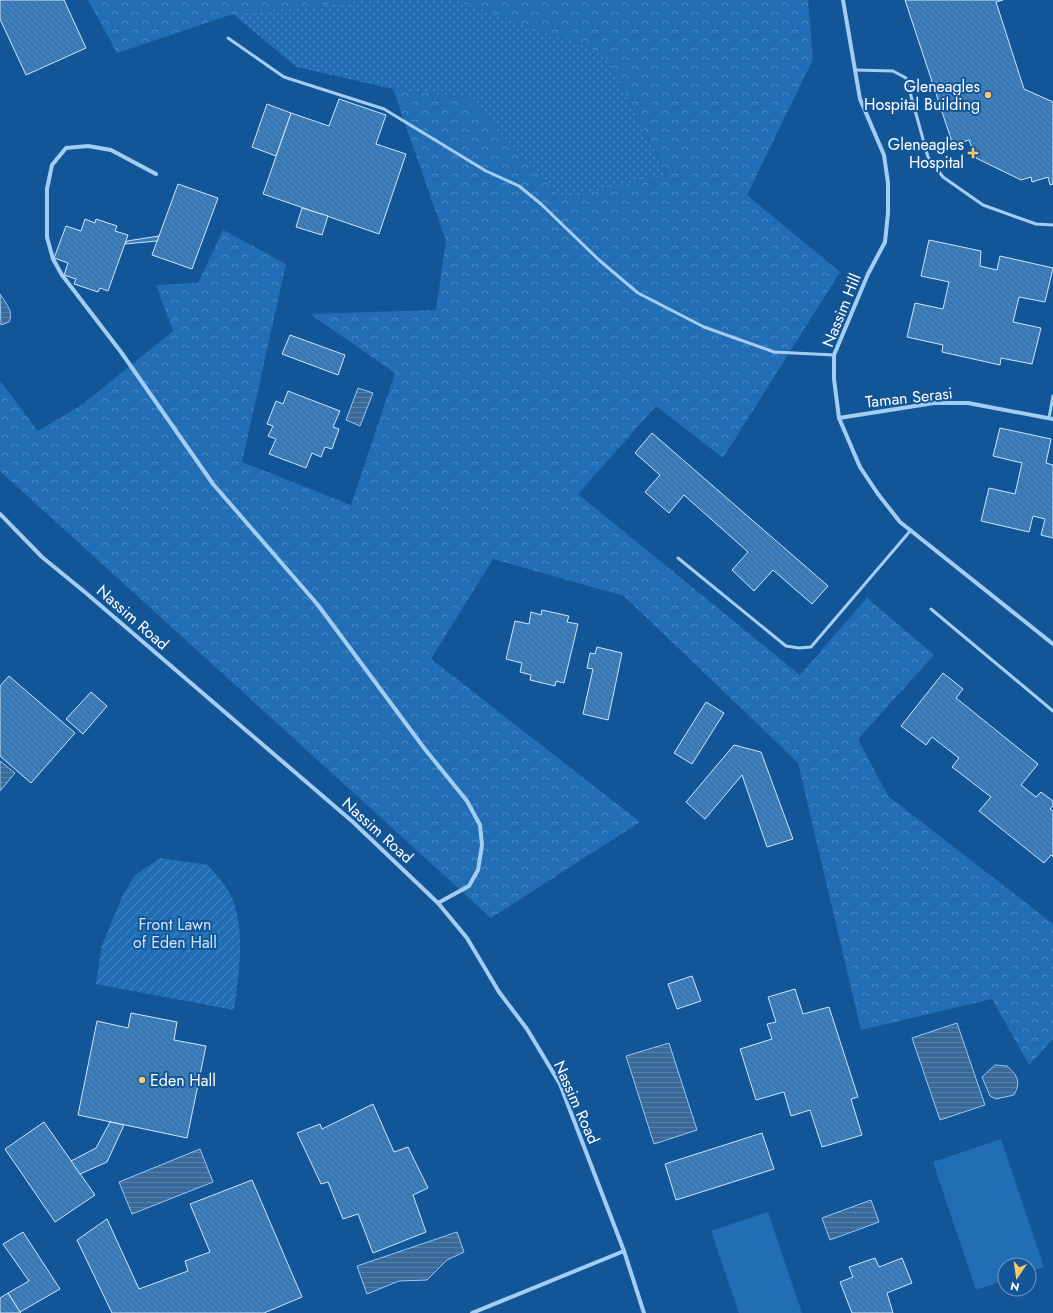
<svg xmlns="http://www.w3.org/2000/svg" width="1053" height="1313" font-family="Jost,sans-serif">
  <style>
    .grass { fill: url(#grass-dots) }
    .forest { fill: url(#forest-crowns) }
    .garden { fill: url(#garden-furrows) }
    .pitch { fill: #226eb5 }
    .water { fill: url(#water-rules); stroke: #96c9f6 }
    .building { fill: url(#building-back-hatch); stroke: #cce6fd }
    .lines { fill: none; stroke-linecap: round; stroke-linejoin: round }
    .service { stroke: #a4cdf3; stroke-width: 3 }
    .minor { stroke: #a4cdf3; stroke-width: 4 }
    .poi-dot { fill: #ffc866; stroke: #135697; stroke-width: 1.5 }
    .labels { text-anchor: middle; stroke-width: 4; stroke-linejoin: round; paint-order: stroke }
    .poi-label { font-size: 16px; fill: #fff; stroke: #135697; text-anchor: end }
    .street-label { font-size: 16px; fill: #fff; stroke: #135697 }
    .park-label { font-size: 16px; fill: #cce6fd; stroke: #135697 }
  </style>
  <defs>
    <pattern id="grass-dots" width="8" height="8" patternUnits="userSpaceOnUse"><rect width="8" height="8" fill="#226eb5"/><path d="M2 2h.1M6 6h.1" fill="none" stroke="#4e8bc4" stroke-width="1.8" stroke-linecap="round"/></pattern>
    <pattern id="forest-crowns" width="20" height="18" patternUnits="userSpaceOnUse"><rect width="20" height="18" fill="#226eb5"/><path d="M2 6a3 3 0 1 1 6 0M12 15a3 3 0 1 1 6 0" fill="none" stroke="#4e8bc4"/></pattern>
    <pattern id="garden-furrows" width="10" height="10" patternUnits="userSpaceOnUse"><rect width="10" height="10" fill="#226eb5"/><path d="M-1 1l2-2M0 10L10 0M9 11l2-2" fill="none" stroke="#4e8bc4"/></pattern>
    <pattern id="water-rules" width="6" height="5" patternUnits="userSpaceOnUse"><rect width="6" height="5" fill="#396a9a"/><path d="M0 2.5h6" fill="none" stroke="#5780a9"/></pattern>
    <pattern id="building-back-hatch" width="6" height="6" patternUnits="userSpaceOnUse"><rect width="6" height="6" fill="#3c7fbf"/><path d="M-1 5l2 2M0 0l6 6M5-1l2 2" fill="none" stroke="#43688b"/></pattern>
  </defs>
  <rect width="100%" height="100%" fill="#135697"/>
  <path class="grass" d="M373 0H455L604 53 667 175 562 199 468 98 393 89 297 67 233 14Z"/>
  <g class="forest">
    <path d="M88 0H374L233 14 117 53Z"/>
    <path d="M455 0H808L813 59 747 195 840 272 723 458 656 406 578 494 800 675 867 598 934 655 858 739 888 796 1053 924V1039L1029 1065 992 999 861 1030 798 763 624 596 493 559 431 659 640 822 491 918 0 471V381L38 431 83 404 173 331 156 285 198 283 223 230 286 264 242 462 351 505 395 373 310 314 436 310 446 241 393 89 468 98 562 199 667 174 604 53Z"/>
  </g>
  <path class="garden" d="M160 858 208 865C215 874 224 883 229 892 247 925 239 974 234 1010L96 984 102 945 123 895 134 876Z"/>
  <g class="pitch">
    <path d="M1001 1139 1044 1267 1029 1272V1265H1005V1280L976 1290 933 1162Z"/>
    <path d="M768 1212 802 1313H739L711 1231Z"/>
  </g>
  <g class="water">
    <path d="M0 294C6 304 14 311 9 322L1 325Z"/>
    <path d="M358 388 373 393 360 426 346 420Z"/>
    <path d="M0 761 15 773 0 791Z"/>
    <path d="M957 1023 985 1105 940 1120 912 1038Z"/>
    <path d="M669 1043 697 1130 654 1144 626 1056Z"/>
    <path d="M995 1065 1007 1066C1018 1076 1021 1082 1014 1095L996 1099 990 1096 982 1077Z"/>
    <path d="M200 1149 213 1182 132 1214 119 1182Z"/>
    <path d="M871 1200 879 1222 830 1240 822 1218Z"/>
    <path d="M457 1232 464 1252 447 1260 427 1280 399 1281 367 1294 357 1266Z"/>
  </g>
  <g class="building">
    <path d="M0 0H64L86 48 26 75 0 19Z"/>
    <path d="M905 0H1003L996 2 1024 89 1053 102V184L1050 185 1048 177 1032 182 1031 177 1021 180 976 158 969 140 953 145Z"/>
    <path d="M339 99 386 115 376 144 406 154 379 234 263 194 291 113 329 126Z"/>
    <path d="M267 104 291 113 276 156 252 147Z"/>
    <path d="M178 184 218 198 192 269 152 255Z"/>
    <path d="M302 208 328 216 322 235 296 227Z"/>
    <path d="M85 219 95 223 96 219 117 226 115 231 128 235 108 291 100 288 98 292 74 284 76 279 64 275 68 263 54 258 66 226 81 231Z"/>
    <path d="M159 236 157 241 125 244 127 241Z"/>
    <path d="M929 240 981 251 980 266 997 270 1000 256 1053 268 1045 302 1019 297 1013 322 1041 328 1032 364 1001 358 1000 365 942 352 943 345 907 337 915 303 943 309 949 282 921 276Z"/>
    <path d="M290 335 345 355 338 375 282 354Z"/>
    <path d="M288 391 340 411 333 427 339 429 332 449 325 447 321 457 312 453 306 468 269 454 276 439 268 436 273 426 267 424 276 401 283 404Z"/>
    <path d="M1000 428 1051 439 1046 463 1053 465V538L1041 535 1045 519 1033 516 1029 532 981 521 989 488 1015 494 1022 463 993 456Z"/>
    <path d="M652 433 828 586 812 604 773 570 754 591 732 570 748 552 684 495 669 513 645 492 660 475 635 453Z"/>
    <path d="M542 610 569 616 567 622 578 624 564 683 556 681 555 686 530 680 531 675 520 672 522 663 506 659 515 621 529 624 531 612 541 615Z"/>
    <path d="M597 647 622 653 608 720 583 714 593 669 587 668 590 653 595 654Z"/>
    <path d="M943 673 963 689 956 698 1038 764 1021 785 1036 797 1041 792 1053 801V806L1050 809 1053 811V857L1051 855 1044 863 979 811 991 797 952 767 959 758 932 737 926 745 901 726Z"/>
    <path d="M9 676 75 733 31 783 0 756V686Z"/>
    <path d="M91 692 107 706 83 734 66 719Z"/>
    <path d="M706 702 724 713 692 764 674 753Z"/>
    <path d="M734 745 761 752 793 839 767 847 742 775 705 819 686 802Z"/>
    <path d="M692 976 701 1001 677 1009 668 984Z"/>
    <path d="M795 989 803 1014 829 1007 858 1097 851 1099 862 1135 822 1147 810 1110 791 1116 784 1092 756 1100 740 1049 772 1039 767 1024 776 1022 768 997Z"/>
    <path d="M131 1013 177 1022 174 1040 206 1046 187 1138 78 1115 97 1021 128 1028Z"/>
    <path d="M373 1104 394 1152 408 1147 428 1188 413 1195 426 1232 373 1253 358 1214 343 1219 328 1182 321 1184 297 1133 320 1124 322 1129Z"/>
    <path d="M44 1122 95 1195 55 1222 5 1149Z"/>
    <path d="M110 1122 124 1125 107 1162 80 1174 71 1161 96 1148Z"/>
    <path d="M762 1133 774 1169 676 1200 665 1164Z"/>
    <path d="M252 1180 302 1297 264 1313H112L77 1240 107 1219 139 1289 188 1271 185 1261 210 1252 190 1204Z"/>
    <path d="M23 1232 60 1289 20 1312 8 1293 29 1281 3 1244Z"/>
    <path d="M875 1258 879 1267 902 1258 912 1283 887 1293 893 1313H852L840 1282 853 1277 849 1267Z"/>
    <path d="M8 1293 20 1312 21 1313H0V1298Z"/>
  </g>
  <g class="lines">
    <g class="service">
      <path d="M228 38 284 77 384 109 486 171 519 186 541 204 599 260 638 293 704 327 774 352 834 355"/>
      <path d="M856 70 893 71 906 78 928 157 943 177 983 205 1036 224 1053 225"/>
      <path d="M1049 418 1053 396"/>
      <path d="M678 558 786 646 799 648 811 647 911 530"/>
      <path d="M931 609 1053 711"/>
    </g>
    <g class="minor">
      <path d="M843 0 860 99 884 155 888 183V213L885 242 868 274 834 355V379L839 418 860 467 878 494 900 522 1053 644"/>
      <path d="M156 174 111 150 88 146 66 148 52 165 47 189V237L53 259 62 275 121 352 213 484 318 605 424 748 467 801 480 825 482 845 478 870 469 886 438 903"/>
      <path d="M839 418 934 403H968L1053 419"/>
      <path d="M0 514 42 557 86 593 353 822 438 903 467 938 499 992 527 1029 560 1084 624 1251 644 1313"/>
      <path d="M472 1313 624 1251"/>
    </g>
  </g>
  <g class="poi-dot">
    <circle cx="988" cy="95" r="4"/>
    <path d="M971 147h4v4h4v4h-4v4h-4v-4h-4v-4h4z"/>
    <circle cx="142" cy="1080" r="4"/>
  </g>
  <g class="labels">
    <g class="poi-label">
      <text x="980" y="92">Gleneagles<tspan x="980" dy="18">Hospital Building</tspan></text>
      <text x="964" y="150">Gleneagles<tspan x="964" dy="18">Hospital</tspan></text>
      <text x="150" y="1086" text-anchor="start">Eden Hall</text>
    </g>
    <g class="street-label">
      <text transform="translate(841 310) rotate(-68)" y="6">Nassim Hill</text>
      <text transform="translate(909 397) rotate(-6)" y="6">Taman Serasi</text>
      <text transform="translate(133 617) rotate(41)" y="6">Nassim Road</text>
      <text transform="translate(378 830) rotate(42)" y="6">Nassim Road</text>
      <text transform="translate(577 1102) rotate(66)" y="6">Nassim Road</text>
    </g>
    <g class="park-label">
      <text x="175" y="930">Front Lawn<tspan x="175" dy="18">of Eden Hall</tspan></text>
    </g>
  </g>
  <g transform="translate(1017 1277) rotate(193)"><circle r="19" fill="#135697" stroke="#719ac1"/>
  <path d="M0-3L7 15L0 10L-7 15Z" fill="#ffc866"/>
  <text y="-6" font-size="11" font-weight="bold" text-anchor="middle" fill="#ffffff">N</text>
  </g>
</svg>
